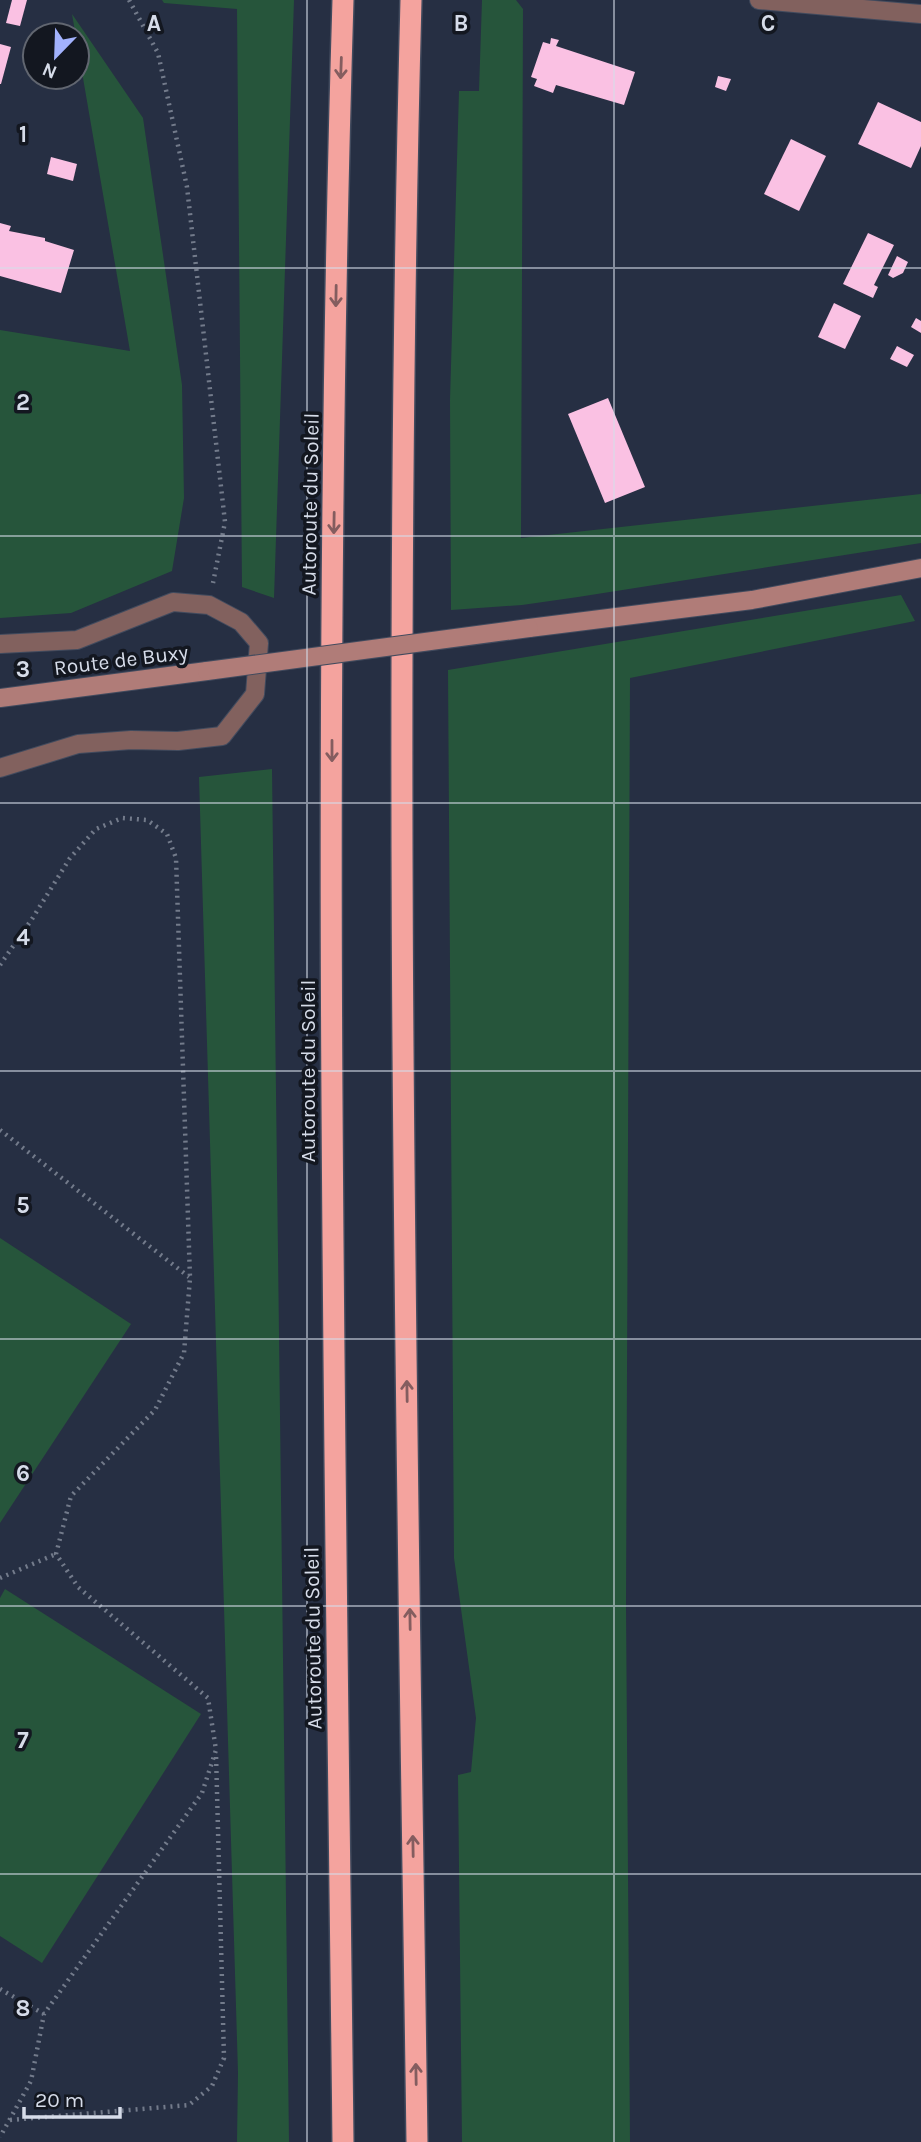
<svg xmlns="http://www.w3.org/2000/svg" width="921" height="2142" font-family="Karla,sans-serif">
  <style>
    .green { fill: #26553b }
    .building { fill: #fac1e3 }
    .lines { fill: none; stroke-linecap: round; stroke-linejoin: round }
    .street-casing { stroke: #424b5e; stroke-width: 20 }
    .secondary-casing { stroke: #424b5e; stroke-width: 20 }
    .highway-casing { stroke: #424b5e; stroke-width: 24 }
    .path { stroke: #737b8b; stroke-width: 4.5; stroke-dasharray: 2 5; stroke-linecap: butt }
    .street { stroke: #82615e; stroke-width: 18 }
    .secondary { stroke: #b07c78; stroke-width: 18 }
    .highway { stroke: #f4a39e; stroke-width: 21 }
    .secondary-bridge-casing { stroke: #424b5e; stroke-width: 20; stroke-linecap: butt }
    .secondary-bridge { stroke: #b07c78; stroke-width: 18 }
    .oneway { stroke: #845d5f }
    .grid { fill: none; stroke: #d6dce9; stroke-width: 2; stroke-opacity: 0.55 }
    .labels { text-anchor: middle; stroke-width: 7; stroke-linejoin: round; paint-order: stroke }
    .street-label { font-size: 21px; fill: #d6dce9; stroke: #131720 }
    .grid-label { font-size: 23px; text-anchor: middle; font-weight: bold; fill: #d6dce9; stroke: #131720; stroke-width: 7; stroke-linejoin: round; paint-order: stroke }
  </style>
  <rect width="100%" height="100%" fill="#262f43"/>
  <g class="green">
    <path d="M162 0H294L274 598 242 587 237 9 164 3Z"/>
    <path d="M482 0H516L523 9 521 538 921 494V543L578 597 522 605 451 610 450 400 459 91H479Z"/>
    <path d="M72 14 143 118 182 385 184 498 172 571 71 613 0 618V330L130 351Z"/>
    <path d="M901 595 915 621 630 678 626 1606 630 2142H462L458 1775 471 1772 476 1718 454 1558 448 670Z"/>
    <path d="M272 769 289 2142H237L238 2073 199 777Z"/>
    <path d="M0 1238 131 1324 0 1523Z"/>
    <path d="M5 1589 201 1714 42 1963 0 1936V1598Z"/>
  </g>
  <g class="building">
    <path d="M12 0H27L20 26 6 23Z"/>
    <path d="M551 38 559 40 556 46 635 72 624 105 556 85 553 93 534 86 537 79 531 77 543 42 550 44Z"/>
    <path d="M0 44 11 47 1 84H0Z"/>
    <path d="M718 76 731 79 726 91 715 87Z"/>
    <path d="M878 102 921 122V146L911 168 858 144Z"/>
    <path d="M791 139 826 156 799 211 764 194Z"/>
    <path d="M51 157 77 164 73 181 47 174Z"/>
    <path d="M0 223 11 226 9 231 45 238V241L74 250 61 293 0 276Z"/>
    <path d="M868 233 894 245 874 285 878 287 873 298 843 284Z"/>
    <path d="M897 256 908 262 903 273 893 278 888 275Z"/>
    <path d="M834 303 861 316 845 349 818 337Z"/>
    <path d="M916 318 921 321V333L911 327Z"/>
    <path d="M897 346 914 355 907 367 890 359Z"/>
    <path d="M608 398 645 487 605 503 568 414Z"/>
  </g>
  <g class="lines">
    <g class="street-casing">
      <g id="street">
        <path d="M759 0 921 14"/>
        <path d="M0 644 77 640 173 602 209 605 241 622 259 643 255 694 222 736 178 741 131 740 78 744 0 768"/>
      </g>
    </g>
    <g class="secondary-casing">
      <g id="secondary">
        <path d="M529 628 752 600 921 568"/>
        <path d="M0 698 207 671"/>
      </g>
    </g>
    <g class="highway-casing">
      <g id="highway">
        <path d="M343 0C321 714 335 1428 343 2142"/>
        <path d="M411 0C392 714 407 1428 417 2142"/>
      </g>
    </g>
    <g class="path">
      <path d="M129 0 158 53 187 187 225 522 213 583"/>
      <path d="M0 965 32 919 70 858 96 829 122 818 147 820 167 834 176 858 190 1278 184 1353 155 1410 71 1496 56 1554 78 1587 208 1698 216 1750 202 1793 44 2014 31 2081 0 2137"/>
      <path d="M0 1130 189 1277"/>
      <path d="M0 1578 56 1554"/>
      <path d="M0 1989 44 2014"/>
      <path d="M10 2120 189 2105 212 2086 224 2058 216 1754"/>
    </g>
    <use href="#street" class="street"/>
    <use href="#secondary" class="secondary"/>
    <use href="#highway" class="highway"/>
    <g class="secondary-bridge-casing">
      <path id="secondary-bridge" d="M207 671 529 628"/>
    </g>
    <use href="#secondary-bridge" class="secondary-bridge"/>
  </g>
  <defs><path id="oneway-shaft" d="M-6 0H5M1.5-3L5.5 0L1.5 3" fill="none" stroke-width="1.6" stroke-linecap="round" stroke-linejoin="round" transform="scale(1.75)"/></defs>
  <g class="oneway">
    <use href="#oneway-shaft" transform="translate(341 68) rotate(92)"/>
    <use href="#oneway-shaft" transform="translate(336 296) rotate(91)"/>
    <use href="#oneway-shaft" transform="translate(334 523) rotate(91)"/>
    <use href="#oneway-shaft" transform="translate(332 751) rotate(90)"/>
    <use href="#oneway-shaft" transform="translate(407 1391) rotate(-91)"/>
    <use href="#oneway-shaft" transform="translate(410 1619) rotate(-91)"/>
    <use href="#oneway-shaft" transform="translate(413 1846) rotate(-91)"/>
    <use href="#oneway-shaft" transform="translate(416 2074) rotate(-91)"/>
  </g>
  <path class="grid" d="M307 0V2142M614 0V2142M0 268H921M0 536H921M0 803H921M0 1071H921M0 1339H921M0 1606H921M0 1874H921"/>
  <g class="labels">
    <g class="street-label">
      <text transform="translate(310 504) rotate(-89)" y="7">Autoroute du Soleil</text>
      <text transform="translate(121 660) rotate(-7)" y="7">Route de Buxy</text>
      <text transform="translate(308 1071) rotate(-90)" y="7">Autoroute du Soleil</text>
      <text transform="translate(313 1638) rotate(-91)" y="7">Autoroute du Soleil</text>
    </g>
  </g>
  <g class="grid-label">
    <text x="154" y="31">A</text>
    <text x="461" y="31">B</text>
    <text x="768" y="31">C</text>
    <text x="23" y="142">1</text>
    <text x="23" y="410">2</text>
    <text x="23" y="677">3</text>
    <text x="23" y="945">4</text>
    <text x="23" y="1213">5</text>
    <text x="23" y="1481">6</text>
    <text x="23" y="1748">7</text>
    <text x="23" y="2016">8</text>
  </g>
  <g transform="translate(56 56) rotate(203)"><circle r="33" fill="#131720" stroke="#616670" stroke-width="2"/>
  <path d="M0-5L12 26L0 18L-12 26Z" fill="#a2b2fd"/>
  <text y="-10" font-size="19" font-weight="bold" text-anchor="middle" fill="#d6dce9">N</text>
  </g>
  <path d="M24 2107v10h96v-10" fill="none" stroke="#d6dce9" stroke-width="3.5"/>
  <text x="35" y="2107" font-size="21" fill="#d6dce9" stroke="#131720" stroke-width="5" paint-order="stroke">20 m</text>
</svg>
